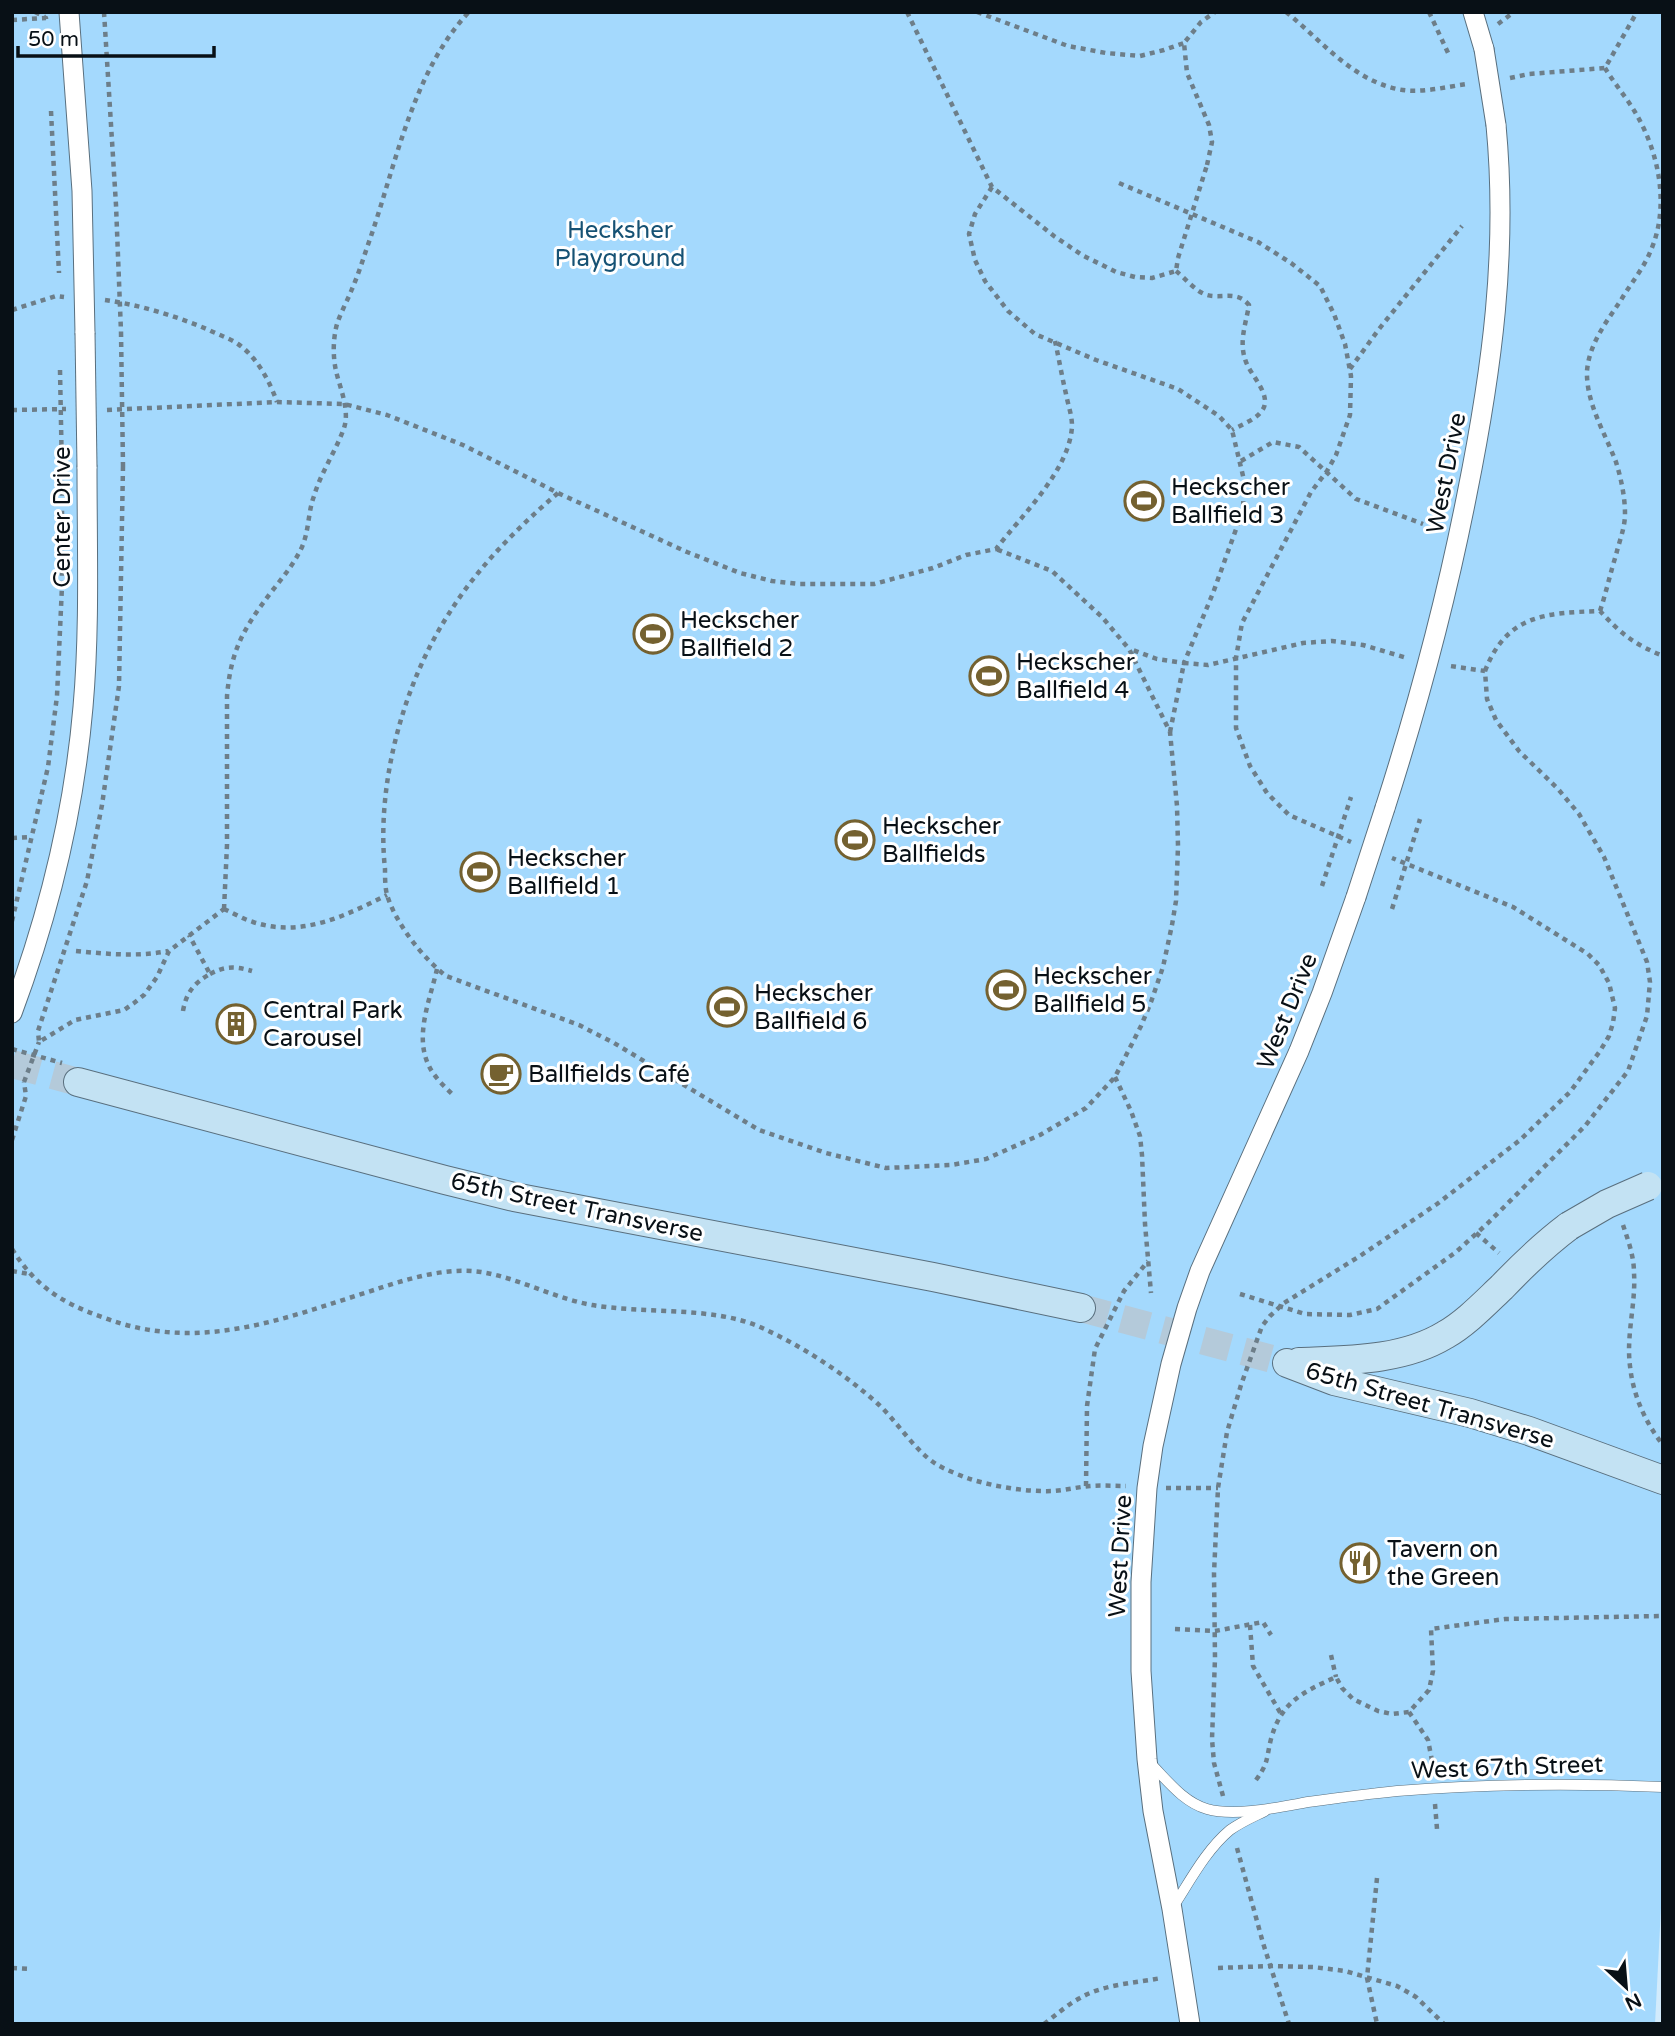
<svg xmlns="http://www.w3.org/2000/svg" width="1675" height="2036" font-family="'Varela Round',sans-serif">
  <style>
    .green { fill: #a4d9fd }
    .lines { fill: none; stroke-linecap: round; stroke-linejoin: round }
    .secondary-tunnel { stroke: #b4cada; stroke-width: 28; stroke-dasharray: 28 14; stroke-linecap: butt }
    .lane-casing { stroke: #596f7e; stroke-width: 11 }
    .street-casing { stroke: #596f7e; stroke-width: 21 }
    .secondary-casing { stroke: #596f7e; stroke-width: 30 }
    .path { stroke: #6d7e89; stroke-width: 4.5; stroke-dasharray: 5 5; stroke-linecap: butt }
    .lane { stroke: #fff; stroke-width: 10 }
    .street { stroke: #fff; stroke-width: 19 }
    .secondary { stroke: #c3e2f3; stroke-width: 28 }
    .street-bridge-casing { stroke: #596f7e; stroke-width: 21; stroke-linecap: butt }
    .secondary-bridge-casing { stroke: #596f7e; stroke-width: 30; stroke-linecap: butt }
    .path-bridge { stroke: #6d7e89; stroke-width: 4.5; stroke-dasharray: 5 5; stroke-linecap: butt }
    .street-bridge { stroke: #fff; stroke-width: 19 }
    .secondary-bridge { stroke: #c3e2f3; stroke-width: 28 }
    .labels { text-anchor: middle; stroke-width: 6; stroke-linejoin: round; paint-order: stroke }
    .park-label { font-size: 24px; fill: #165274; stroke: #fff }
    .street-label { font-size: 24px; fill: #081016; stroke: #fff }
    .poi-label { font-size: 24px; fill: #081016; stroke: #fff; text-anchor: start }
  </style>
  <rect width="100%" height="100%" fill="#d2ebfc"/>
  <path class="green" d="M12 12H1663V1869L1655 2024H12Z"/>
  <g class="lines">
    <g class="secondary-tunnel">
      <path d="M12 1064 78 1082"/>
      <path d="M1081 1308 1287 1363"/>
    </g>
    <g class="lane-casing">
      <g id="lane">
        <path d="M1150 1763C1167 1780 1183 1802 1207 1809 1235 1817 1280 1807 1308 1802 1337 1798 1367 1794 1397 1791 1485 1784 1574 1783 1663 1787"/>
        <path d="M1173 1907C1190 1881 1206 1850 1230 1830 1241 1822 1253 1817 1265 1811"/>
      </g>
    </g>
    <g class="street-casing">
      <g id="street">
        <path d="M69 12 82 191 85 333"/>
        <path d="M1473 12 1484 49"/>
        <path d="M1385 808C1418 705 1446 601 1467 494 1492 370 1508 252 1496 125"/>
        <path d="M12 1013C49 914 74 812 83 707 90 628 87 547 87 467"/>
        <path d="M1190 2024 1172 1909 1153 1811 1147 1759 1141 1671V1582L1147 1488 1153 1446 1171 1364 1187 1308 1200 1271 1299 1051 1322 993 1356 897"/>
      </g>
    </g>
    <g class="secondary-casing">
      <g id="secondary">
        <path d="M78 1082 445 1180 514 1197 933 1277 1081 1308"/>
        <path d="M1299 1362C1347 1360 1402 1361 1445 1335 1466 1323 1484 1304 1502 1287 1523 1265 1545 1244 1569 1226"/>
        <path d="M1287 1363 1334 1381 1470 1413 1529 1431 1663 1480"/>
      </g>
    </g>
    <g class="path">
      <path d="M35 12 45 17"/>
      <path d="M104 12 116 205 121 332"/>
      <path d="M907 12 992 187 1054 236 1082 255 1116 272 1135 277 1152 278 1176 271 1178 258"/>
      <path d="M977 12 1068 46 1106 53 1140 56 1164 50 1184 43"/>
      <path d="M1286 12C1321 40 1351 79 1397 89 1419 94 1445 87 1467 84"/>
      <path d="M1429 12 1449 55"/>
      <path d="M12 20 46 18V22"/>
      <path d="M1498 24 1514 12"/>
      <path d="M1510 78 1529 74 1605 68 1637 12"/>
      <path d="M51 111 59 273"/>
      <path d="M1207 165 1212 142 1209 125 1187 73 1184 43 1201 22 1215 12"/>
      <path d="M1119 183 1258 242 1291 263 1320 286 1334 314 1345 344 1351 376 1350 415 1336 455 1327 471 1311 492 1242 623 1236 658V728L1250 766 1267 793 1289 815 1351 842"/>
      <path d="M992 187 975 214 969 234 975 260 985 281 1008 311 1035 334 1096 360 1178 389 1219 416 1232 430 1244 480 1243 510 1213 593 1184 663 1157 659 1130 649"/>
      <path d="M1176 271C1185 278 1196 292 1207 295 1222 299 1237 290 1249 305 1246 323 1239 341 1245 359 1249 375 1276 397 1260 413 1254 420 1241 425 1232 430"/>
      <path d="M105 300C140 305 176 316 209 330 219 335 229 338 238 344 257 357 270 382 277 402"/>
      <path d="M12 310 56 296 64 297"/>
      <path d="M1350 369 1379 329 1462 226"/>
      <path d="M12 410 66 409"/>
      <path d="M107 410 277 402 344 404 387 415 463 445 558 493 687 552 740 573 772 581 799 584H874L933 568 966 555 996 549C1021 516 1070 470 1072 426 1072 415 1068 405 1066 394 1062 377 1059 359 1055 341"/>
      <path d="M1241 461 1273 442 1299 447 1356 499 1423 524"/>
      <path d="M123 466 119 686 102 805 87 881 38 1031 39 1042 75 1020 124 1010 134 1003 144 995 157 977 169 951 224 909"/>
      <path d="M558 493C517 528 477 568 448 615 403 685 376 785 385 869 385 877 385 887 387 895 396 924 423 958 446 976L579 1025 614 1043 759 1130 826 1153 886 1168 951 1165 986 1159 1040 1135 1086 1108 1115 1077 1141 1026 1151 1002 1163 967 1172 925 1176 901 1178 846 1177 806 1170 732 1129 649 1102 617 1052 571 996 549"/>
      <path d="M1600 611C1606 593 1610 574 1616 555 1619 542 1625 528 1625 514 1625 497 1621 478 1616 462 1605 433 1586 403 1587 371 1589 344 1607 321 1621 300 1631 283 1644 268 1651 250 1670 206 1659 152 1635 112 1626 97 1614 83 1605 68"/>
      <path d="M1485 671C1507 614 1546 613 1600 611 1621 634 1634 644 1663 656"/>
      <path d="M1170 732 1184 663 1208 665 1303 643 1332 641 1363 645 1407 658"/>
      <path d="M12 838 32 837"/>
      <path d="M224 909 227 845V696C231 649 244 628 272 591 283 577 294 564 302 547 309 531 308 512 314 496 321 472 336 451 344 428 350 410 340 388 336 371 333 357 333 342 336 328 339 315 347 302 352 289 359 273 364 256 370 239 396 164 413 71 469 12"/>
      <path d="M224 909C233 913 243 919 253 922 301 938 345 916 387 895"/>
      <path d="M12 921 48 767 57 696 62 586V475"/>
      <path d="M76 951C107 954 137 957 168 951"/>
      <path d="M437 969C430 1000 414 1036 429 1066 434 1077 445 1087 454 1096"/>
      <path d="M210 974C225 966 235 966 252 971"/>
      <path d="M183 1011C186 993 194 983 210 974L189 935"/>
      <path d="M12 1049 62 1063"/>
      <path d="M1115 1077 1131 1111 1140 1136 1142 1155 1145 1224 1151 1293"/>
      <path d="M12 1140 26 1096 24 1082"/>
      <path d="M1623 1225C1628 1240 1634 1256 1634 1273 1636 1303 1626 1335 1630 1366 1633 1395 1645 1422 1663 1445"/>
      <path d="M1476 1233 1499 1253"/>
      <path d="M12 1249C35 1286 62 1303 102 1317 198 1354 282 1319 374 1290 407 1279 445 1267 481 1272 519 1278 553 1298 592 1305 644 1314 712 1306 760 1327 802 1346 842 1372 877 1403 897 1421 914 1450 936 1464 946 1470 959 1475 970 1479 996 1487 1026 1492 1054 1491 1066 1490 1078 1487 1090 1486 1102 1485 1114 1486 1126 1486"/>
      <path d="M12 1271 29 1274"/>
      <path d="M1240 1294 1305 1314 1350 1315 1377 1309 1456 1252 1488 1223 1585 1126 1628 1071 1647 1016 1650 982 1647 962 1604 857 1579 814 1558 789 1519 751 1496 720 1487 699 1485 671 1450 666"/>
      <path d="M1086 1486 1087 1406 1095 1349 1124 1291 1148 1261"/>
      <path d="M1166 1488H1218"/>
      <path d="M1250 1625 1253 1666 1281 1714"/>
      <path d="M1175 1629 1215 1631 1263 1622 1271 1635"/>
      <path d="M1331 1655 1336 1677"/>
      <path d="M1409 1712 1428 1740 1434 1771"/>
      <path d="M1256 1780C1269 1762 1266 1759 1271 1739 1281 1702 1303 1692 1336 1677L1342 1688 1353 1699 1378 1711 1392 1714 1409 1712 1429 1690 1433 1671 1431 1629 1505 1619 1663 1616"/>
      <path d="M1223 1796 1214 1763 1212 1739 1215 1658 1214 1573 1218 1488 1227 1432 1241 1385 1262 1326 1270 1316 1284 1303 1360 1256 1437 1204 1520 1140 1570 1092 1600 1051 1609 1036 1613 1023 1615 1008 1609 983 1599 965 1588 954 1513 907 1392 858"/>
      <path d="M1435 1804 1437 1829"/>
      <path d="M1237 1848 1263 1943 1289 2024"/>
      <path d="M1377 1878 1367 1978 1377 2024"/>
      <path d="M12 1968 31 1969"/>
      <path d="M1218 1968 1270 1966 1313 1967 1345 1971 1397 1986 1416 1997 1444 2024"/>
      <path d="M1044 2024C1056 2015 1067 2005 1080 1998 1104 1984 1135 1983 1161 1978"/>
    </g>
    <use href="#lane" class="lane"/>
    <use href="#street" class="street"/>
    <use href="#secondary" class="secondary"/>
    <g class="street-bridge-casing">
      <g id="street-bridge">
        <path d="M1484 49 1496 125"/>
        <path d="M85 333 87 467"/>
        <path d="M1356 897 1385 808"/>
      </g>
    </g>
    <g class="secondary-bridge-casing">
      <path id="secondary-bridge" d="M1569 1226 1607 1204 1648 1186"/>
    </g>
    <g class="path-bridge">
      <path d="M1178 258 1207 165"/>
      <path d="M121 332 123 466"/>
      <path d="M60 370 62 475"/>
      <path d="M1322 886 1351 797"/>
      <path d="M1392 909 1420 819"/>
      <path d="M24 1082 39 1042"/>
    </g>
    <use href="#street-bridge" class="street-bridge"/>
    <use href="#secondary-bridge" class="secondary-bridge"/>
  </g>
  <defs>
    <g id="stadium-ring" transform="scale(2.0125)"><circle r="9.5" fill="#fff" stroke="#746130" stroke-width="1.5"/><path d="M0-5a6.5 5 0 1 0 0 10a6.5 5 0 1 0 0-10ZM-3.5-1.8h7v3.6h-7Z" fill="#746130"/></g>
    <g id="building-ring" transform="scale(2.0125)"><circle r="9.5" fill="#fff" stroke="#746130" stroke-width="1.5"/><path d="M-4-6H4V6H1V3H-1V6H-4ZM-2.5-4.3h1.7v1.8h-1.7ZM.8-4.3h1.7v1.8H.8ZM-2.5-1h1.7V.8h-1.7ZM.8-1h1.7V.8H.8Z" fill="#746130"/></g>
    <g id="cafe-ring" transform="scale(2.0125)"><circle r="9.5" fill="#fff" stroke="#746130" stroke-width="1.5"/><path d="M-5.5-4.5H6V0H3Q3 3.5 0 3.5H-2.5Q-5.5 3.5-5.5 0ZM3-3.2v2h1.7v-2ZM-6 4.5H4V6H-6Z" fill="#746130"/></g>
    <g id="restaurant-ring" transform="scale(2.0125)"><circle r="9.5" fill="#fff" stroke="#746130" stroke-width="1.5"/><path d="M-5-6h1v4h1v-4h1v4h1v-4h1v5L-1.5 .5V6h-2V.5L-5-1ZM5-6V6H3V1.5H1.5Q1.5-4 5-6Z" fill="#746130"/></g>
  </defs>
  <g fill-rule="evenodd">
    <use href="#stadium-ring" x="1144" y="501"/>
    <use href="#stadium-ring" x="653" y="634"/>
    <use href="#stadium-ring" x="989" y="676"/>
    <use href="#stadium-ring" x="855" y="840"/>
    <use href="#stadium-ring" x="480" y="872"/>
    <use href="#stadium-ring" x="1006" y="990"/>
    <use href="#stadium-ring" x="727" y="1007"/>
    <use href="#building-ring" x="236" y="1024"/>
    <use href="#cafe-ring" x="501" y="1074"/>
    <use href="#restaurant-ring" x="1360" y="1563"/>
  </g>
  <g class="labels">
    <g class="park-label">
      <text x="620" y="238">Hecksher<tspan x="620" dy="28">Playground</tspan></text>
    </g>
    <g class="street-label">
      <text transform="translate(1446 473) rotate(-79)" y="8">West Drive</text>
      <text transform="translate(62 517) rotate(-90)" y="8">Center Drive</text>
      <text transform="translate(1287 1011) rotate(-68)" y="8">West Drive</text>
      <text transform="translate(577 1207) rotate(12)" y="8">65th Street Transverse</text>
      <text transform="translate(1430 1405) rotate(16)" y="8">65th Street Transverse</text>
      <text transform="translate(1120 1556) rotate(-87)" y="8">West Drive</text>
      <text transform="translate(1507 1767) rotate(-2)" y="8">West 67th Street</text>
    </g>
    <g class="poi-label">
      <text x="1171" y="495">Heckscher<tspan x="1171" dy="28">Ballfield 3</tspan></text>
      <text x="680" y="628">Heckscher<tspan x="680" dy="28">Ballfield 2</tspan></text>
      <text x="1016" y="670">Heckscher<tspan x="1016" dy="28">Ballfield 4</tspan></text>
      <text x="882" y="834">Heckscher<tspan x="882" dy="28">Ballfields</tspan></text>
      <text x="507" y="866">Heckscher<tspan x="507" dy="28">Ballfield 1</tspan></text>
      <text x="1033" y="984">Heckscher<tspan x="1033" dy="28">Ballfield 5</tspan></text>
      <text x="754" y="1001">Heckscher<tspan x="754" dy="28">Ballfield 6</tspan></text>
      <text x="263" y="1018">Central Park<tspan x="263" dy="28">Carousel</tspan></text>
      <text x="528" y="1082">Ballfields Café</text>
      <text x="1387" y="1557">Tavern on<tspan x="1387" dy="28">the Green</tspan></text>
    </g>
  </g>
  <rect width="1675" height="2036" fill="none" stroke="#081016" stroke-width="28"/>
  <g transform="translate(1626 1987) rotate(154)" stroke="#ffffff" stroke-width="5" paint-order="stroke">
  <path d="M0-5L12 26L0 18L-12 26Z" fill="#081016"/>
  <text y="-10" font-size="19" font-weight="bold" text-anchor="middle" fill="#081016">N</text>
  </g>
  <path d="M18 46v10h196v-10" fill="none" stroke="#081016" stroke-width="3.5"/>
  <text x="28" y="46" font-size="21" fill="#081016" stroke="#ffffff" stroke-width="5" paint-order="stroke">50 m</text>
</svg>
